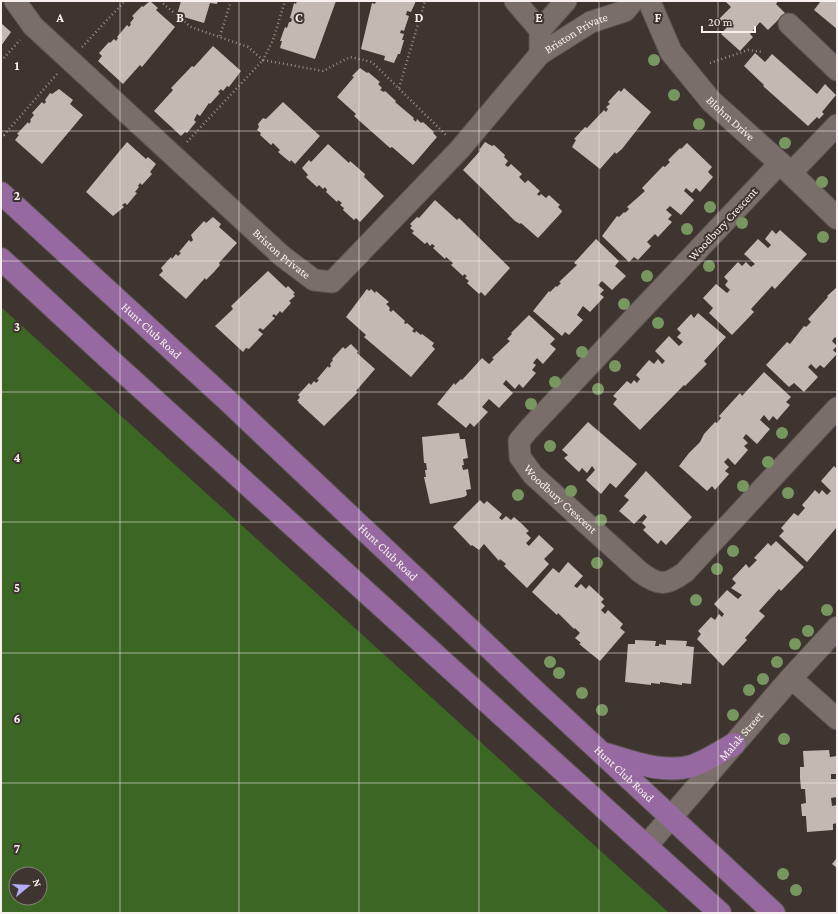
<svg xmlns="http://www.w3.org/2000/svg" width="838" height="914" font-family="'Crimson Pro',serif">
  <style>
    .green { fill: #3c6623; fill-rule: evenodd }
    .building { fill: #c4b8b2 }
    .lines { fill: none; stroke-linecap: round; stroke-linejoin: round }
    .minor-casing { stroke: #5c5350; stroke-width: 23 }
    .tertiary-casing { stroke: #5c5350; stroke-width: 24 }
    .primary-casing { stroke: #5c5350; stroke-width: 24 }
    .path { stroke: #968e8b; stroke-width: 2.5; stroke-dasharray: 1 3; stroke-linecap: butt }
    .minor { stroke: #796e69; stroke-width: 21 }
    .tertiary { stroke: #796e69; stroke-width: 22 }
    .primary { stroke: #966aa0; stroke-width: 22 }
    .tree { fill: #789660 }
    .grid { fill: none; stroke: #f7f0ee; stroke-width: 1; stroke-opacity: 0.55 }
    .labels { text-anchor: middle; stroke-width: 4; stroke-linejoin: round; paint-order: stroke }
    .street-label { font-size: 12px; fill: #f7f0ee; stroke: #3e3530 }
    .grid-label { font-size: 13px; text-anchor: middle; font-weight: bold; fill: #f7f0ee; stroke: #3e3530; stroke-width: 4; stroke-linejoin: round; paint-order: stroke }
  </style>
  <rect width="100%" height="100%" fill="#3e3530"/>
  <path class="green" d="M1 307 669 913H1ZM16 874H40V898H16Z"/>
  <g class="building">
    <path d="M150 1 158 8 156 10 175 27 142 67 140 65 123 84 98 61 102 56 99 53 109 42 110 43 114 39 116 41 118 38 117 37 127 25 129 27 131 24 130 23 134 18 132 16 142 6 143 7Z"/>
    <path d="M181 1H218L217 4 210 3 204 23 177 15Z"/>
    <path d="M297 1H336L315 59 280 48 282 41H280L285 27 287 28 289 22H291L292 19 290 18 294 3 296 4Z"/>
    <path d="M376 1H416L411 12 407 11 406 15 409 16 404 31 401 30 400 33 404 34 402 40H404L400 54H398L394 63 384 60 385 56 361 49 372 3 375 4Z"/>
    <path d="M725 1H778L776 4 785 13 768 30 760 22 750 34 753 37 740 51 721 34 727 27 719 19 731 7Z"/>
    <path d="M821 1H837V29L814 10Z"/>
    <path d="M1 23 11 32 1 46Z"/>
    <path d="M213 46 241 71 229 87 227 86 223 91 221 89 218 92 220 93 210 104 209 103 200 116 197 114 194 120 196 122 187 133 185 132 181 136 154 111 173 90 171 88 192 66 194 67Z"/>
    <path d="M755 53 765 62 772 54 817 94 825 84 836 95 822 112 824 114 819 119 817 117 808 126 763 86 764 85 744 66Z"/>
    <path d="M360 68 367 73 368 72 380 82 378 84 382 88 380 90 384 92 385 91 396 101 395 102 414 118 413 119 416 122 417 119 421 123 423 122 434 132 433 133 437 137 413 165 392 147 390 148 354 116 356 114 337 97 354 77 352 76Z"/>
    <path d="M624 88 651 112 622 149 616 154 615 152 600 169 572 147 576 140 574 139 585 127 587 128 604 110 606 112 608 109 606 107 610 104 608 102 619 90 621 92Z"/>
    <path d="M59 89 73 100 70 104 83 115 42 164 15 140 19 135 17 134 28 122 29 124 31 121 30 120 34 115 32 113 42 102 44 104 46 102 45 100 50 93 52 94Z"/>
    <path d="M283 102 320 136 295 164 291 160 290 162 278 152 280 150 273 143 271 145 260 135 261 133 257 130 259 127 258 124 263 118 266 119Z"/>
    <path d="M127 142 146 159 148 157 156 164 150 172 152 174 142 185 140 183 138 186 139 187 135 192 137 193 127 205 125 203 122 205 124 207 113 216 86 192Z"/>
    <path d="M485 142 492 146 494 145 505 155 504 157 508 161 505 165 508 167 511 164 522 174 519 177 525 183 528 180 540 191 537 194 539 196 541 194 546 198 549 195 560 205 558 207 562 211 561 213 538 238 521 223 520 224 515 221 463 170 480 151 479 150Z"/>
    <path d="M687 143 712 167 708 172 713 177 700 192 696 188 692 193 686 188 684 191 694 200 681 215 670 206 666 210 672 215 668 219 672 222 658 237 655 234 647 242 651 246 638 260 634 257 629 262 602 236 617 216 619 217 624 212 625 213 629 209 627 207 645 191 642 188 663 166 665 167 670 162 668 160 680 148 681 149Z"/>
    <path d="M328 144 349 163 350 161 365 174 364 177 384 196 360 222 356 218 354 220 343 210 344 208 340 205 342 203 338 200 337 202 326 192 327 190 325 187 323 189 319 185 317 187 306 177 308 175 302 168 309 160 311 162Z"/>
    <path d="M435 200 457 220 459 218 510 268 485 296 481 292 479 294 467 283 469 281 465 278 467 276 464 274 463 276 451 265 453 263 446 257 445 259 433 248 435 246 432 244 430 246 427 242 425 244 412 233 414 231 410 228 412 226 410 224 417 217 419 218Z"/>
    <path d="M213 217 221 224 219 227 237 243 219 263 220 265 214 272 206 280 205 278 186 299 159 275 163 271 161 268 171 257 172 259 176 254 178 256 181 253 179 252 189 240 191 242 193 240 191 235 204 221 206 223Z"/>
    <path d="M772 230 776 234 780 230 807 254 775 289 772 286 751 309 754 312 732 335 709 313 713 308 703 298 716 284 727 293 730 290 725 285 728 281 724 277 738 262 742 266 746 262 751 267 755 264 744 254 758 239 768 248 771 245 765 239Z"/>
    <path d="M596 239 619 261 615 266 626 276 612 290 602 281 598 285 604 290 600 294 604 297 590 312 583 306 577 315 583 320 569 335 565 332 562 336 533 311 549 291 550 292 556 286 557 287 561 283 559 282 577 265 574 263Z"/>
    <path d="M268 271 286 288 288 286 295 293 293 294 295 296 289 301 291 303 282 313 280 311 276 316 274 314 272 316 275 318 263 330 260 328 258 330 263 334 249 349 246 348 243 352 215 326 233 309 231 306Z"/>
    <path d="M837 287V339L835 337 832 341 837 346 833 350 837 354 824 368 820 365 816 369 811 364 808 367 818 377 804 392 794 383 789 387 766 365 787 342 790 344 804 326 806 327 811 322 808 319 828 297 827 296Z"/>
    <path d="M367 289 369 291 371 289 375 293 376 291 389 302 386 304 390 308 389 310 391 312 393 310 405 321 404 323 406 324 407 323 414 329 412 331 415 333 416 331 421 335 422 334 434 343 432 346 435 349 411 377 364 337 366 335 346 317Z"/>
    <path d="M698 313 726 337 704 361 707 364 685 386 684 385 640 430 613 404 617 399 613 396 627 381 631 384 634 380 637 383 640 379 636 375 649 360 654 364 658 359 662 364 665 361 655 351 669 336 679 346 683 342 677 337 681 333 677 329 691 314 694 318Z"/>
    <path d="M529 315 555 339 550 344 556 349 543 364 537 358 533 363 536 365 532 370 536 373 523 388 519 384 515 389 506 380 503 384 513 393 499 408 489 399 482 407 488 412 474 427 470 423 466 428 437 404 454 383 455 385 461 379 462 380 482 358 489 364 494 359 492 358 510 341 507 339 512 334 511 333Z"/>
    <path d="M351 344 358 351 357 353 375 369 356 391 358 392 324 426 298 402 299 401H297L300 397 298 395 309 383 311 385 314 381 316 383 319 380 317 379 328 366 329 368 331 366 330 364 333 360 332 359 343 347 345 349Z"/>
    <path d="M764 372 791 397 786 402 790 405 777 420 773 416 769 421 764 415 760 420 770 429 757 444 746 434 743 438 748 443 744 446 748 450 735 465 728 458 724 462 729 467 725 471 729 474 715 490 712 486 707 491 679 466 689 453 700 442 704 434 715 422 717 423 721 418 719 416 729 405 740 393 742 396Z"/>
    <path d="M588 422 637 464 616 488 610 483 601 494 586 480 595 470 592 466 587 473 582 468 579 472 564 458 568 455 562 450Z"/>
    <path d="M459 433 460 439H465L468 458 463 459 464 465H462L463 470 468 469 471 489 466 490 467 495 464 497 430 504 424 477H426L425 470H427L426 463H424L422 437Z"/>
    <path d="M834 466 837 469V527L807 562 779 536 784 531 781 528 794 513 798 516 805 508 802 505 815 490 819 494 822 490 827 495 831 491 821 481Z"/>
    <path d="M646 471 692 517 666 545 661 540 658 544 643 530 646 527 642 523 647 517 644 514 634 524 619 511 629 500 624 496Z"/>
    <path d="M480 500 484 504 487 501 502 514 499 518 502 520 506 516 511 520 514 517 522 524 529 531 526 533 531 538 526 543 529 546 539 535 554 549 544 559 549 564 527 588 504 566 506 564 500 559 499 561 484 544 479 550 472 545 471 546 453 527Z"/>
    <path d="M776 541 804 567 781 591 779 589 759 611 765 616 745 638 747 640 723 666 697 639 701 634 698 631 711 617 715 620 719 614 722 617 724 614 714 604 727 590 738 599 742 595 731 588 736 583 732 579 746 564 749 568 757 560 754 558 768 543 771 546Z"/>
    <path d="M568 562 583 576 574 586 577 588 581 584 586 589 589 585 604 599 601 602 605 606 601 610 605 614 608 610 623 624 620 628 625 632 600 661 579 644 581 643 575 638 580 633 575 628 574 629 558 613 557 615 532 592 553 568 559 573Z"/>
    <path d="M635 640 656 641 655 646H659V644L666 645V640L687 641 686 646 694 647 691 684 682 683V685L660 682V684L651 683V685L625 682 628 644H635Z"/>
    <path d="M829 750 830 757 837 756V774H831V779H837V797L831 798 832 806 837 805V823L833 824V830L807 832 806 816H802L801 804 806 803 805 789H801L800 778V767H804L803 751Z"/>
    <path d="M837 858V868L832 864Z"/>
  </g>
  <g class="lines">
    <g class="minor-casing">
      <g id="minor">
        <path id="s1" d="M15 1 33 26 282 256 314 280 332 282 460 149 540 54V30L515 1"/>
        <path d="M789 24 837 70"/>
        <path d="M540 30 566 1"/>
        <path id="s2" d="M540 54 591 22 625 11 633 1"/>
        <path id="s3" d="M780 163 529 429 519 441 520 457 533 475 640 572C659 586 666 586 685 572L837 408"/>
        <path d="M791 173 837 125"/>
        <path d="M791 678 837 719"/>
      </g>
    </g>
    <g class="tertiary-casing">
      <g id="tertiary">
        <path id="s4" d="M649 1 671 52 711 101 780 163 837 218"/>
        <path id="s5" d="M647 845 791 678 837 628"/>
      </g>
    </g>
    <g class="primary-casing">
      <g id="primary">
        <path id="s6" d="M1 193 227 400 535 691 774 913"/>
        <path d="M1 259 108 358 720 913"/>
        <path d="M606 754C633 762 664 774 692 766 706 761 720 752 734 744"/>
      </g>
    </g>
    <g class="path">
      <path d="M160 1 191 27 248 47 263 60 273 40 285 1"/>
      <path d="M220 36 231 1"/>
      <path d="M82 47 125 1"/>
      <path d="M1 61 20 40"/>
      <path d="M710 63 748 50 763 52"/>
      <path d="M399 88 425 1"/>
      <path d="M1 132 4 135 57 74"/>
      <path d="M187 142 263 60 323 71 350 57 372 62 447 136"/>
    </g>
    <use href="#minor" class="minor"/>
    <use href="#tertiary" class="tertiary"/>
    <use href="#primary" class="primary"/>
  </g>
  <g class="tree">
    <circle cx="654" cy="60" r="6"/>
    <circle cx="674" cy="95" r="6"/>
    <circle cx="699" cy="124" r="6"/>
    <circle cx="785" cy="143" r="6"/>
    <circle cx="822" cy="182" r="6"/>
    <circle cx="710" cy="207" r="6"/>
    <circle cx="742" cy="223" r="6"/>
    <circle cx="687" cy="229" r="6"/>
    <circle cx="823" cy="237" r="6"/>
    <circle cx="709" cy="266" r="6"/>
    <circle cx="647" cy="276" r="6"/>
    <circle cx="624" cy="304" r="6"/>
    <circle cx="658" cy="323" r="6"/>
    <circle cx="582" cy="352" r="6"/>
    <circle cx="615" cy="366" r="6"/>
    <circle cx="555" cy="382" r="6"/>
    <circle cx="598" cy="389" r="6"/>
    <circle cx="531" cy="404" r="6"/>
    <circle cx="782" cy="433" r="6"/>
    <circle cx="550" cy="446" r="6"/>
    <circle cx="768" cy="462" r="6"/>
    <circle cx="743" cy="486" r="6"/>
    <circle cx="571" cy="491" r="6"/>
    <circle cx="788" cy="493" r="6"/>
    <circle cx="518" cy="495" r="6"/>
    <circle cx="601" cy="520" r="6"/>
    <circle cx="733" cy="551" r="6"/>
    <circle cx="597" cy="563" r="6"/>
    <circle cx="717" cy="569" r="6"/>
    <circle cx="696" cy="600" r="6"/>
    <circle cx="827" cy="610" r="6"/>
    <circle cx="808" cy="631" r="6"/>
    <circle cx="795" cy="644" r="6"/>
    <circle cx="550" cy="662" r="6"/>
    <circle cx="777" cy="662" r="6"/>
    <circle cx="559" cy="673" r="6"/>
    <circle cx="763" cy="679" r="6"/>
    <circle cx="749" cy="690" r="6"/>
    <circle cx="582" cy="693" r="6"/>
    <circle cx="602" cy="710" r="6"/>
    <circle cx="733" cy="715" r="6"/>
    <circle cx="784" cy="739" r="6"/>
    <circle cx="783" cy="874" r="6"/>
    <circle cx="796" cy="890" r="6"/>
  </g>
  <path class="grid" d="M120 1V913M239 1V913M359 1V913M479 1V913M599 1V913M718 1V913M1 131H837M1 261H837M1 392H837M1 522H837M1 653H837M1 783H837"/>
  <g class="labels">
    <g class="street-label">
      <text dy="4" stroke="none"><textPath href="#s2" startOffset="42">Briston Private</textPath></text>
      <text dy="4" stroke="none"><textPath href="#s4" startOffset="145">Blohm Drive</textPath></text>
      <text transform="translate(723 224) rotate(-47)" y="4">Woodbury Crescent</text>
      <text dy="4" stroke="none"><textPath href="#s1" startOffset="368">Briston Private</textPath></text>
      <text dy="4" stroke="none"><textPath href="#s6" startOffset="204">Hunt Club Road</textPath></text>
      <text dy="4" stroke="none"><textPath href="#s3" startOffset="456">Woodbury Crescent</textPath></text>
      <text dy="4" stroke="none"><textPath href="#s6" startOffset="528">Hunt Club Road</textPath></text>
      <text dy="4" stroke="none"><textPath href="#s5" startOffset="144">Malak Street</textPath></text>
      <text dy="4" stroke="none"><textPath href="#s6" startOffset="852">Hunt Club Road</textPath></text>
    </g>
  </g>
  <g class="grid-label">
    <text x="60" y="22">A</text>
    <text x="180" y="22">B</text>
    <text x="299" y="22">C</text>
    <text x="419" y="22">D</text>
    <text x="539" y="22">E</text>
    <text x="658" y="22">F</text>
    <text x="17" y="70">1</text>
    <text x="17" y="200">2</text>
    <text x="17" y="331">3</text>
    <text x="17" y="462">4</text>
    <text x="17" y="592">5</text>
    <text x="17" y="723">6</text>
    <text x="17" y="853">7</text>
  </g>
  <rect width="838" height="914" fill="none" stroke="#f7f0ee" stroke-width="4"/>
  <g transform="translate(28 886) rotate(72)"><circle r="19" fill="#3e3530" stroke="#88807c"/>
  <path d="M0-3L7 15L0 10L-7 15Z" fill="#b5acf8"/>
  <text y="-6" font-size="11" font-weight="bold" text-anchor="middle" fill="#f7f0ee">N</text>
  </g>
  <path d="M702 26v6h53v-6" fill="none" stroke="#f7f0ee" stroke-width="2"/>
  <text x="708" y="26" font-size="12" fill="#f7f0ee" stroke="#3e3530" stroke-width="3" paint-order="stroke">20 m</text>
</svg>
